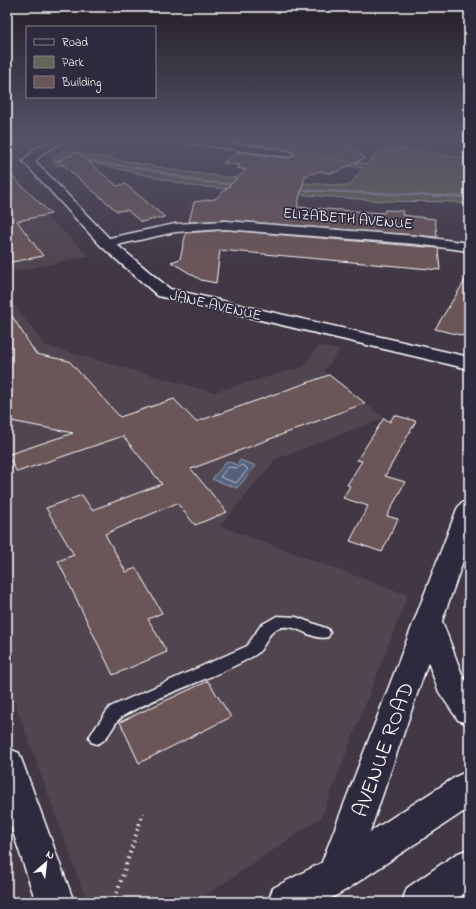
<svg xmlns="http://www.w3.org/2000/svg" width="476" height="909" font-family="'Indie Flower',sans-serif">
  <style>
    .built { fill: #51444f }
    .green { fill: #656658; stroke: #b2b2ac }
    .water { fill: #52617c; stroke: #97a0b0 }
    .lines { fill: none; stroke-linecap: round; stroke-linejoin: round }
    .shore { stroke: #bac0cb; stroke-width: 1 }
    .stream { fill: #97a0b0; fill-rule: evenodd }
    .building { fill: #6a5658; stroke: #fff }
    .service-casing { stroke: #fff; stroke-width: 3 }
    .minor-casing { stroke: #fff; stroke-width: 3 }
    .primary-casing { stroke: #fff; stroke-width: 3 }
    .path-far1 { stroke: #fff; stroke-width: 1.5; stroke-dasharray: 0.5 1.5; stroke-linecap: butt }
    .path { stroke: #fff; stroke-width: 4; stroke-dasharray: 1.5 4.5; stroke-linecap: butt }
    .service { fill: #2f2a3d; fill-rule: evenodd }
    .minor { fill: #2f2a3d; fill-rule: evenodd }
    .primary { fill: #2f2a3d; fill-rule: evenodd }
    .labels { text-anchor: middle; stroke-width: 3.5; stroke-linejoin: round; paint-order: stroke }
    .far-street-label { font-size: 15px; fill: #fff; stroke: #2f2a3d }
    .near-street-label { font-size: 22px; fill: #fff; stroke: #2f2a3d }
  </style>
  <rect width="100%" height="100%" fill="#413745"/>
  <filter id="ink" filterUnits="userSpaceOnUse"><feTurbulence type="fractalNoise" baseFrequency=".025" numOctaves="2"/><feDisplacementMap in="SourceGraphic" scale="8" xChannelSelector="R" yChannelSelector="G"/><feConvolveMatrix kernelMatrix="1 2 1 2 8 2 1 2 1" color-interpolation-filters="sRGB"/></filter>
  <g filter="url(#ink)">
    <g class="built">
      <path d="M7 179 89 256 7 273Z"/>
      <path d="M7 296 46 346 213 392 303 367 318 346 340 350 324 371 384 418 276 459 220 526 408 595 321 818 196 902H87L7 681Z"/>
    </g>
    <path class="green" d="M408 149 469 159V205L455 202 384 201 192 186 85 161 56 166 53 156 63 150 186 172 245 179 349 186 363 168 312 161 318 157 368 164 376 152 383 150Z"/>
    <path class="water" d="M240 460 256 466 237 488 212 479 227 461 237 465Z"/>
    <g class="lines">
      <path class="shore" d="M242 465 248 469 236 483 220 477 228 467 237 468Z"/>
      <g class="stream">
        <path d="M75 158 151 169 196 180 239 184 241 185 239 186 196 182 151 171 76 160Z"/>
        <path d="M66 159 67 161 52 163 50 162Z"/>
        <path d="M294 189 469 196V198L293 191 292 190Z"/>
      </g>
    </g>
    <g class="building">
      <path d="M258 139H321L349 145 365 158 336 172 329 173 320 171 305 176 297 207 384 213 385 210 403 211 402 215 435 219 437 237 225 220 189 222 194 202 215 199 246 170 236 168 240 165 223 163 239 152 288 158 295 155 288 150 250 144Z"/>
      <path d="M77 152 117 186 125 184 165 217 141 222 127 210 117 211 58 161Z"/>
      <path d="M7 171 51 214 17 221 43 256 7 263Z"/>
      <path d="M225 230 438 248 440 270 220 250 216 283 201 280 171 262 180 259 186 233Z"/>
      <path d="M469 274V337L435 329Z"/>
      <path d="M7 308 36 354 69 361 120 417 174 399 196 422 329 375 365 403 191 469 227 512 195 525 177 503 105 534 126 572 136 568 162 613 148 619 167 652 113 675 58 561 74 555 46 508 82 495 92 510 162 484 123 436 17 472 7 455 73 433 11 421 7 414Z"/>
      <path d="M394 415 416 421 385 476 405 482 387 516 398 519 382 552 350 541 368 506 343 498 350 486 347 485 362 461 357 460 384 418 390 422Z"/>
      <path d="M208 681 231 717 139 763 120 722Z"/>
    </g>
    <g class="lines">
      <g class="service-casing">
        <path id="service" d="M277 616 296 617 328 629 330 633 328 637C312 642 296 622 279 628 266 632 266 649 255 655 214 679 164 692 123 716 112 723 110 740 97 744L91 742 89 737 110 707 247 646 261 625Z"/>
      </g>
      <g class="minor-casing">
        <g id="minor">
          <path d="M55 139H68L43 153 35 161 109 238 175 224 225 221 416 236 469 243V251L416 244 225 229 175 232 117 245 170 289 469 357V369L158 296 101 246 23 161 35 149Z"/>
          <path d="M176 139H204L288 151 294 154 288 157 181 142Z"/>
          <path d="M469 501V544L442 621 463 677 469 685V724L458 720 439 692 428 662 355 875 349 888 336 894 323 888 317 875 457 509 461 503Z"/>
        </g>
      </g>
      <g class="primary-casing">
        <g id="primary">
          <path d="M7 748 19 753 74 902H36L7 814Z"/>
          <path d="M469 771V808L349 888 325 902H268L273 888 323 862 457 776Z"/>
          <path d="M469 849V890L453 902H402L407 888 456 854Z"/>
        </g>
      </g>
      <path class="path-far1" d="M303 155 367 164 400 144 404 139"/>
      <path class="path" d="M115 899 143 813"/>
      <use href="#service" class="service"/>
      <use href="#minor" class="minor"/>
      <use href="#primary" class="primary"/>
    </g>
  </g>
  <linearGradient id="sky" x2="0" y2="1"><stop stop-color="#241e26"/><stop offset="0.52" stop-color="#545368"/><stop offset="1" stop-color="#545368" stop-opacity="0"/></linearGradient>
  <rect width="476" height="266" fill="url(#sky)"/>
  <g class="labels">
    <g class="far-street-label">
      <text transform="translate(348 218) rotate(5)" y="5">ELIZABETH AVENUE</text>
      <text transform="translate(216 305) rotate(13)" y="5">JANE AVENUE</text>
    </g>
    <g class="near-street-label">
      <text transform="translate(382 749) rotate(-70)" y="8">AVENUE ROAD</text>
    </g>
  </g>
  <rect width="476" height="909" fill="none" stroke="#2f2a3d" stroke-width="24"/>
  <rect x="12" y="12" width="452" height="885" fill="none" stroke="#fff" stroke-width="1.5" filter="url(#ink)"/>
  <rect x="26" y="26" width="130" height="72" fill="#2f2a3d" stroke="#827f8b"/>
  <rect x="34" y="39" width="20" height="6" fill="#2f2a3d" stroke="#827f8b"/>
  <text x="62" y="46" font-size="12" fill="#ffffff">Road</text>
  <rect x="34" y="56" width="20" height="12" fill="#656658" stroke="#827f8b"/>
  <text x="62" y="66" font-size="12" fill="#ffffff">Park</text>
  <rect x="34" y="76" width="20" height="12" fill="#6a5658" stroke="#827f8b"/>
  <text x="62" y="86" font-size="12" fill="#ffffff">Building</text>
  <g transform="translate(46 863) rotate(28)" stroke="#2f2a3d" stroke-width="3" paint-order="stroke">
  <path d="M0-3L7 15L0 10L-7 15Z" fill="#ffffff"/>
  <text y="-6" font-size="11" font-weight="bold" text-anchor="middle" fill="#ffffff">N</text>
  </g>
</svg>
